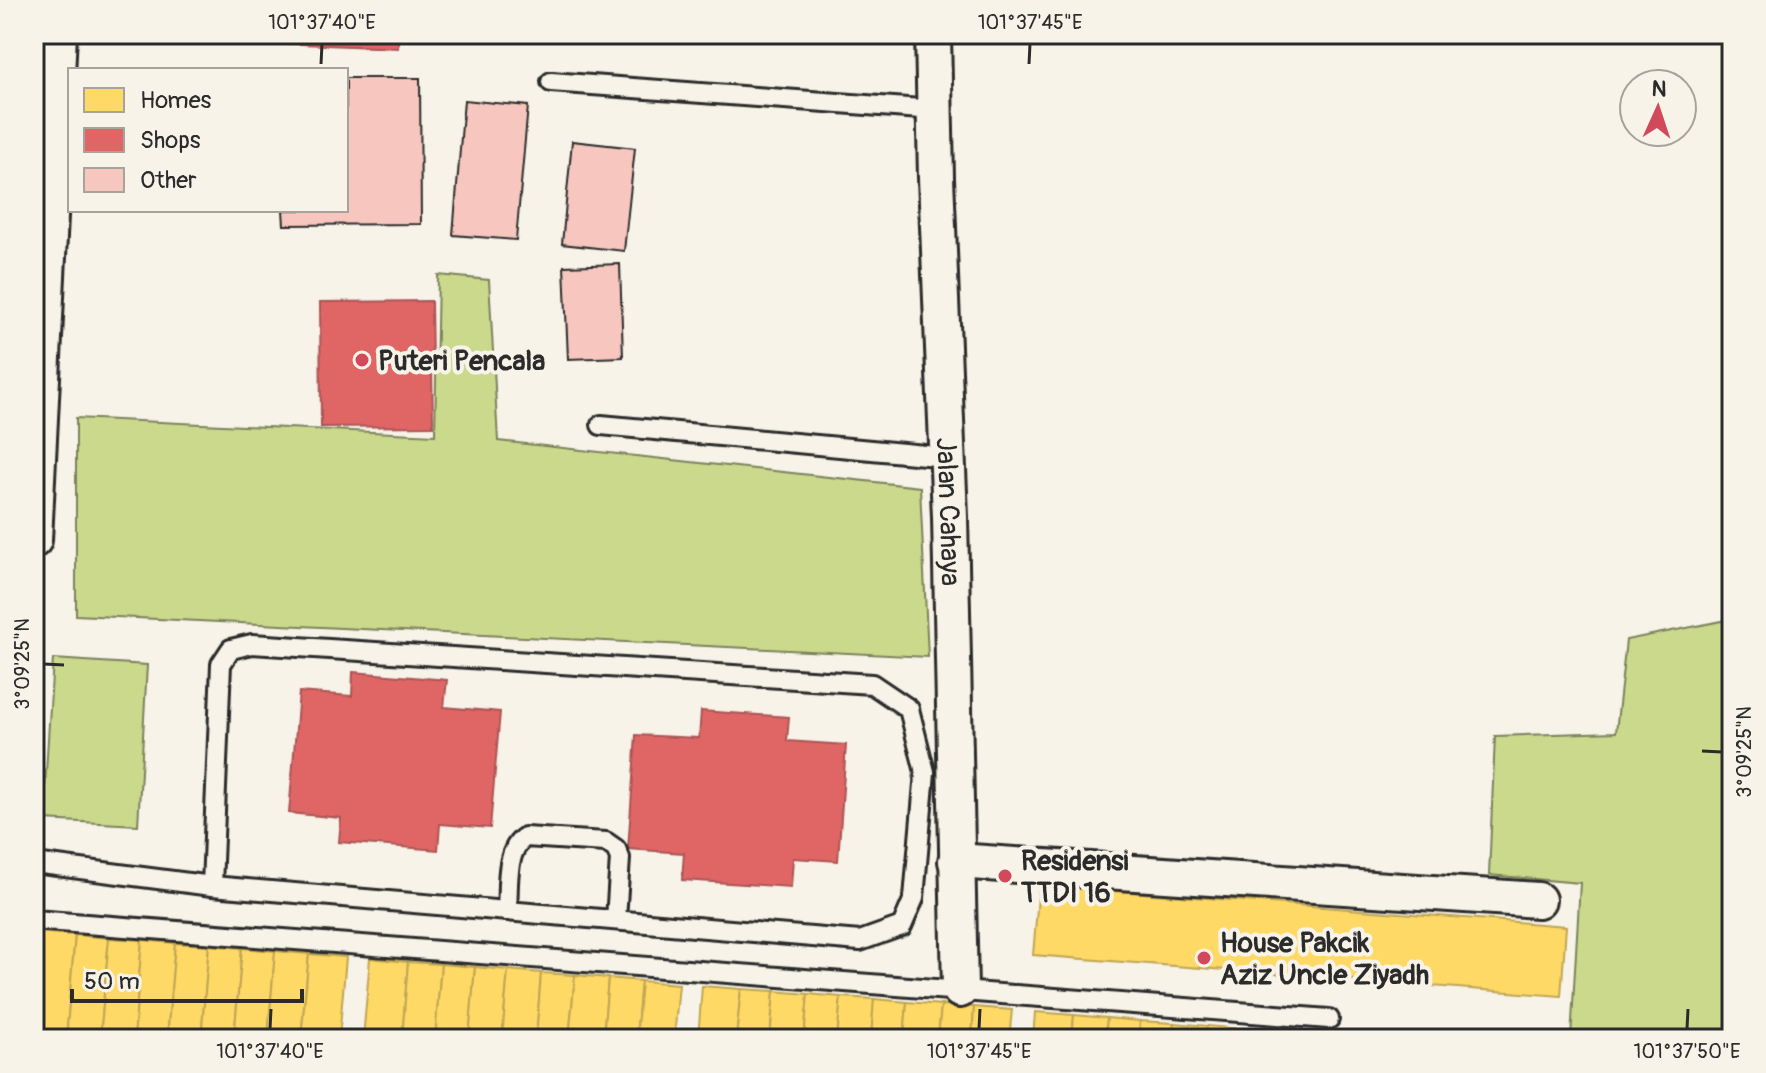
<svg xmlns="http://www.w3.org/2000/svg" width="1766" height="1073" font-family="Pangolin,sans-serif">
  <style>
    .green { fill: #cbd98c; stroke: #7b825c; stroke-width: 2 }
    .homes { fill: #ffd966; stroke: #bfa554; stroke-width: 2 }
    .shops { fill: #e06666; stroke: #aa5454; stroke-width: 2 }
    .building { fill: #f7c7bf; stroke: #2b2b2b; stroke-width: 2 }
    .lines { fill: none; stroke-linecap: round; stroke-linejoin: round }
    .lane-casing { stroke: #2b2b2b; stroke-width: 24 }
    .street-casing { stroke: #2b2b2b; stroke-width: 40 }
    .lane { stroke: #f7f3e8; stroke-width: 18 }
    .street { stroke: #f7f3e8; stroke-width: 34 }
    .ticks { fill: none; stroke: #2b2b2b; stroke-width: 3 }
    .poi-dot { fill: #d1495b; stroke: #f7f3e8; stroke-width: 3 }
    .labels { text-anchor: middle; stroke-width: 8; stroke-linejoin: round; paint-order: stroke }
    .poi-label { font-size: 28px; font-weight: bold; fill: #2b2b2b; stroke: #f7f3e8; text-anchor: start }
    .street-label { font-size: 28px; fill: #2b2b2b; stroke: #f7f3e8 }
    .neatline { fill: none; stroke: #2b2b2b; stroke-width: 3 }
    .ticks-label { font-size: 20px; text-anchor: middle; fill: #2b2b2b }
  </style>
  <rect width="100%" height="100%" fill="#f7f3e8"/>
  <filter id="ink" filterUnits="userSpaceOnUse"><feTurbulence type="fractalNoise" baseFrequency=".0125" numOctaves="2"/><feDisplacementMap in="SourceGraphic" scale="16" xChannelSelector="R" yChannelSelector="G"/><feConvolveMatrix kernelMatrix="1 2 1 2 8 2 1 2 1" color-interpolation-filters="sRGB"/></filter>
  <g filter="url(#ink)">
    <g class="green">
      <path d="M438 275 489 280 498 441 920 487 928 657 76 615V418L435 435Z"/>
      <path d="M1732 619V1039H1571L1580 883 1489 875 1495 736 1616 732 1626 640Z"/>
      <path d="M53 659 147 665 138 825 43 820Z"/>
    </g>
    <g class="homes">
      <path d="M1039 885 1566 926 1561 996 1033 955Z"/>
      <path d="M34 932 75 935 66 1039H34Z"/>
      <path d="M75 935 109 938 100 1039H66Z"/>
      <path d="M109 938 142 940 134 1039H100Z"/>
      <path d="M142 940 175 943 167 1039H134Z"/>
      <path d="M175 943 209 945 201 1039H167Z"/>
      <path d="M209 945 242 948 234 1039H201Z"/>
      <path d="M242 948 275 951 268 1039H234Z"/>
      <path d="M275 951 309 954 301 1039H268Z"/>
      <path d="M309 954 346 957 339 1039H301Z"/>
      <path d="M370 958 408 962 402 1039H363Z"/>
      <path d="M408 962 441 964 435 1039H402Z"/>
      <path d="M441 964 475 967 469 1039H435Z"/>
      <path d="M475 967 508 970 502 1039H469Z"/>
      <path d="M508 970 541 973 536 1039H502Z"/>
      <path d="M541 973 575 975 569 1039H536Z"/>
      <path d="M575 975 608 978 603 1039H569Z"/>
      <path d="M608 978 641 981 636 1039H603Z"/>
      <path d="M641 981 679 984 674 1039H636Z"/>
      <path d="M702 986 741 989 736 1039H698Z"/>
      <path d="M741 989 774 991 770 1039H736Z"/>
      <path d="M774 991 808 994 804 1039H770Z"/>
      <path d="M808 994 841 997 837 1039H804Z"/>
      <path d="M841 997 874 999 871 1039H837Z"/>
      <path d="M874 999 907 1002 904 1039H871Z"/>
      <path d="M907 1002 941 1005 938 1039H904Z"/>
      <path d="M941 1005 974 1007 972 1039H938Z"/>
      <path d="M974 1007 1012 1010 1009 1039H972Z"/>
      <path d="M1035 1012 1074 1015 1072 1039H1033Z"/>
      <path d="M1074 1015 1107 1018 1105 1039H1072Z"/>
      <path d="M1107 1018 1140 1021 1139 1039H1105Z"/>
      <path d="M1140 1021 1174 1023 1172 1039H1139Z"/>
      <path d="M1174 1023 1207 1026 1206 1039H1172Z"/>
      <path d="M1207 1026 1240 1029 1239 1039H1206Z"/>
      <path d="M1240 1029 1274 1031 1273 1039H1239Z"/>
      <path d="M1274 1031 1307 1034V1039H1273Z"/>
      <path d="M1307 1034 1354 1038V1039H1307Z"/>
    </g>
    <g class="shops">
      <path d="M278 34H399L398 48 277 43Z"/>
      <path d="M431 301 433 426 321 427 320 302Z"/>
      <path d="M353 672 447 680 444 707 500 712 490 828 440 824 438 850 339 842 341 818 289 813 299 692 352 696Z"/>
      <path d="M701 711 789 717 787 741 846 745 838 861 793 858 791 887 682 880 684 853 628 849 636 735 699 738Z"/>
    </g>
    <g class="building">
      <path d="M346 78H420L421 224 284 225 283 210H346Z"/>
      <path d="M464 100 528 106 516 240 453 235Z"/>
      <path d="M572 141 635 148 624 251 562 244Z"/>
      <path d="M620 264 623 357 568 359 564 266Z"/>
    </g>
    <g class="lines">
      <g class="lane-casing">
        <g id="lane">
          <path d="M551 82 935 110"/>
          <path d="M601 425 947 457"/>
          <path d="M34 863 212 886 860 941 902 926 914 898 925 772 909 709 872 684 252 644 231 649 221 664 212 886"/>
          <path d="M507 911C509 888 504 851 525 837L606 842 616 849 620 858 616 920"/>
          <path d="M34 920 1329 1019"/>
        </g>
      </g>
      <g class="street-casing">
        <g id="street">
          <path id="s1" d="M933 34 936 178 950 517 960 990"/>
          <path d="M34 540 59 34"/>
          <path d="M956 861 1538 900"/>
        </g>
      </g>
      <use href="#lane" class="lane"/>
      <use href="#street" class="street"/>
    </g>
  </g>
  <path class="ticks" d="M321 64 322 44M1029 64 1030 44M44 664 64 665M1702 751 1722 752M270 1029 271 1009M979 1029 980 1009M1687 1029 1688 1009"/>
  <g class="poi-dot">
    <circle cx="362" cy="360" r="8"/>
    <circle cx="1005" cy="876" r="8"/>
    <circle cx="1204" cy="958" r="8"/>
  </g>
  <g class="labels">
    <g class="poi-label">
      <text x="378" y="370">Puteri Pencala</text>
      <text x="1021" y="870">Residensi<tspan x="1021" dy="32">TTDI 16</tspan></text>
      <text x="1220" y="952">House Pakcik<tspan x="1220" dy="32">Aziz Uncle Ziyadh</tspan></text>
    </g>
    <g class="street-label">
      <text dy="10" stroke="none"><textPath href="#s1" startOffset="478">Jalan Cahaya</textPath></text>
    </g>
  </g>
  <rect width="1766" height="1073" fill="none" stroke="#f7f3e8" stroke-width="88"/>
  <rect x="68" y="68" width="280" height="144" fill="#f7f3e8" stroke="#a5a39c" stroke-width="2"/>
  <rect x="84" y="88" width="40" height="24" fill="#ffd966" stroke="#a5a39c" stroke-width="2"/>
  <text x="140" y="108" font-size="24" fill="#2b2b2b">Homes</text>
  <rect x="84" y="128" width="40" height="24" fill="#e06666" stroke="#a5a39c" stroke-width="2"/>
  <text x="140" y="148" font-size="24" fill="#2b2b2b">Shops</text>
  <rect x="84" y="168" width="40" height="24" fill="#f7c7bf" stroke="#a5a39c" stroke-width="2"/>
  <text x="140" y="188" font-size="24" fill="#2b2b2b">Other</text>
  <g transform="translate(1658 108) rotate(3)"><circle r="38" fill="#f7f3e8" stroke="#a5a39c" stroke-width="2"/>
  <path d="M0-6L14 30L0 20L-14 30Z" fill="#d1495b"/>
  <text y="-12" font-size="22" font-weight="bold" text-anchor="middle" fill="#2b2b2b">N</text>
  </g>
  <path d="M72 989v12h230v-12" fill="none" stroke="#2b2b2b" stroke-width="4"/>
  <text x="84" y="989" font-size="24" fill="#2b2b2b" stroke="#f7f3e8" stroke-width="6" paint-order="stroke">50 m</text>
  <rect x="44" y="44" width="1678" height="985" class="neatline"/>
  <g class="ticks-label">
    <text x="322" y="29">101°37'40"E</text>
    <text x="1030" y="29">101°37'45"E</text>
    <text transform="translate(22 664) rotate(-90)" y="7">3°09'25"N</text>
    <text transform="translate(1744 752) rotate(-90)" y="7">3°09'25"N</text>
    <text x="270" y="1058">101°37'40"E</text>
    <text x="979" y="1058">101°37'45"E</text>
    <text x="1687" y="1058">101°37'50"E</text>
  </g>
</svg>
